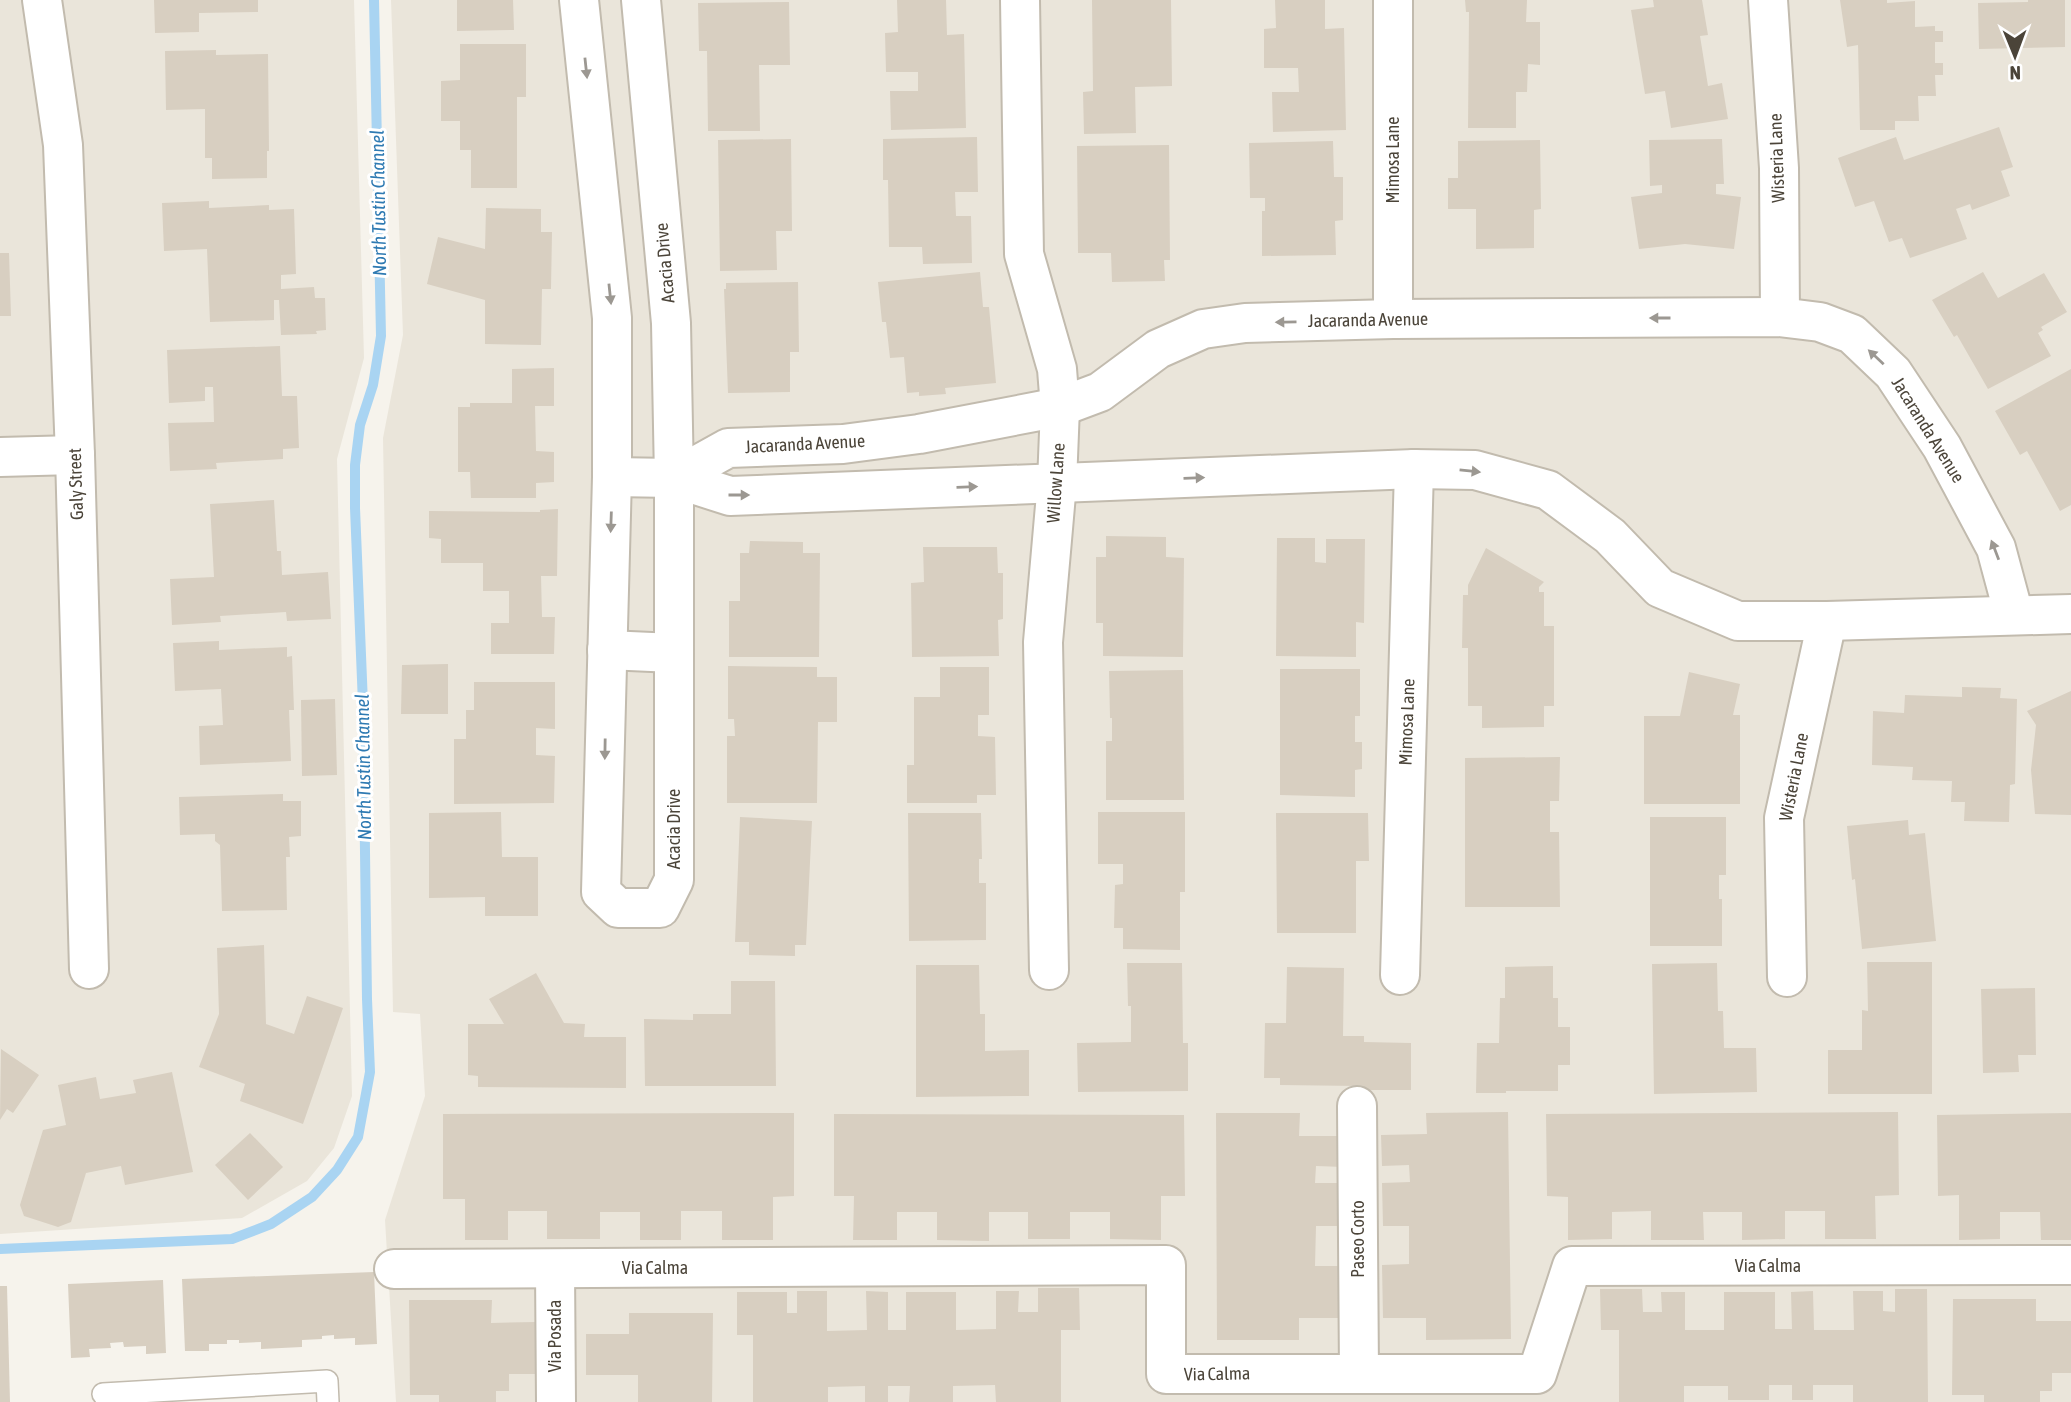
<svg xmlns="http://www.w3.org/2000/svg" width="2071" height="1402" font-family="'Asap Condensed',sans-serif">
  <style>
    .residential { fill: #eae5da }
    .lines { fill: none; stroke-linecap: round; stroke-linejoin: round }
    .stream { stroke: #a9d4f2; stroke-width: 10 }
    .building { fill: #d8cfc1 }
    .lane-casing { stroke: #c2bbae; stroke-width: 24 }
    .street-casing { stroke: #c2bbae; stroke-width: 42 }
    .lane { stroke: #fff; stroke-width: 21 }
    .street { stroke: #fff; stroke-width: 38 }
    .oneway { fill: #9c9892 }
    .labels { text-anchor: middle; stroke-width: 6; stroke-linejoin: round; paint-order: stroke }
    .street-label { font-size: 18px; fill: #4b4439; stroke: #fff }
    .water-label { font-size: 19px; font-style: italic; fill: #2e7ab2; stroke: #fff }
  </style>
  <rect width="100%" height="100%" fill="#f6f3ec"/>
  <g class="residential">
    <path d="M0 0H354L364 358 337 459 352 1096 334 1148 307 1181 242 1218 0 1234Z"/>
    <path d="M391 0H2071V1402H396L385 1220 425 1096 420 1014 393 1012 383 438 403 335Z"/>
  </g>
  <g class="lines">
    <path class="stream" d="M0 1249 232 1239 271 1224 312 1197 337 1170 358 1137 370 1072 367 999 363 704 355 508V465L360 425 373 385 381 336 374 0"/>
  </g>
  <g class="building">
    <path d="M154 0H258V12L199 13V32L155 33Z"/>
    <path d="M457 0H513L514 30 457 31Z"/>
    <path d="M897 0H946L947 35 964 34 966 128 891 130 890 91H918V72H886L885 33 898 32Z"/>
    <path d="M1092 0H1171L1172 86 1135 87 1136 133 1084 134 1083 92 1093 91Z"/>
    <path d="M1275 0H1325V29L1344 28 1346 130 1273 132 1272 92H1299L1298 68H1264V29L1276 28Z"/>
    <path d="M1465 0H1527L1526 22H1540V65L1528 64 1527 92H1516V128H1468L1469 12H1466Z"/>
    <path d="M1653 0H1702L1708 35 1700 36 1708 86 1722 83 1728 119 1671 128 1665 91 1645 94 1631 10 1654 7Z"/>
    <path d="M1840 0H1887V3L1915 1V27L1935 26V31H1943V42H1935V63H1943V75H1935L1936 96H1918L1919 121H1895V130H1860L1858 45 1847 47Z"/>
    <path d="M2028 0H2065V47L1979 49 1978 3 2028 2Z"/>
    <path d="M789 2 790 65H759L760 131H708L707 51H699L698 3Z"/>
    <path d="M460 44H526V97H517V188H471V150H460V121H441V81L460 80Z"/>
    <path d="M216 50V55L268 54 269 151H267V178L212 179V158H205V109L166 110 165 51Z"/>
    <path d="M1999 127 2013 167 2001 171 2010 196 1972 210 1970 204 1956 209 1967 239 1910 258 1902 238 1889 242 1874 201 1855 207 1838 158 1896 137 1904 160Z"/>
    <path d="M977 137 978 192H955L956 216H971L972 263 923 264 922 247H889L888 180H883V139Z"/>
    <path d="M791 139 792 231H776L777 270 720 271 718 140Z"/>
    <path d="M1722 139 1724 184H1716V194L1741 197 1734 249 1685 244 1639 249 1631 197 1662 193V185L1650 186 1649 140Z"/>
    <path d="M1540 140 1541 209 1534 210V248L1476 249V209H1448V178H1458V141Z"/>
    <path d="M1333 141 1334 177H1343V220L1335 221 1336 255 1262 256V211H1265V198H1250L1249 143Z"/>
    <path d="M1169 145 1170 260H1164L1165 281 1112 282 1111 253H1078L1077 146Z"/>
    <path d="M209 201V208L269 205V210L294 209 296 274 281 275V289L314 287 315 298H325L326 330 316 331 317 334 281 335 279 300H274V320L210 322 207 249 164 251 162 203Z"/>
    <path d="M486 208 541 209V232H552L551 289H542L541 345 485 344V300L427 284 438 237 485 249Z"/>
    <path d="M0 253H9L11 316H0Z"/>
    <path d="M980 272 983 307H989L996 383 945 388 946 394 919 396V392L907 393 904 357 890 358 886 322H882L878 282Z"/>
    <path d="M1983 272 1998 298 2044 273 2067 312 2041 327 2043 330 2038 333 2051 356 1988 389 1957 335 1954 337 1932 300Z"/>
    <path d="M798 282 799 352H790V392L728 393 724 289H726V283Z"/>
    <path d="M280 346 282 396H297L299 448 283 449V459L216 463 217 469 170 471 168 423 214 422 213 387H205V401L169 403 167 350Z"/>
    <path d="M554 368V406H535L536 451 554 452V482L536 483V498H471L470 472H458V407H470V403H512V369Z"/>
    <path d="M2071 369V505L2060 511 2027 451 2020 455 1995 411Z"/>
    <path d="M274 500 277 551H281L282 575 328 572 331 619 287 621 286 612 220 616 221 622 172 625 170 579 214 577 210 504Z"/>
    <path d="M558 509 557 576H541L542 617H555L554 654H491V623H509V591H483V563H441V539L429 538V511L540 512V510Z"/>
    <path d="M1106 536 1166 537V557L1184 558 1183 657 1103 656V623H1096V557H1106Z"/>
    <path d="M1277 538H1315V562L1326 563V539H1365L1364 623 1356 622V657L1276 656Z"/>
    <path d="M750 541 803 542V553H820L819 657H729V601H740V553H749Z"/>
    <path d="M923 547H997L998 573H1003V619L998 620 999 656 912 657 911 583 924 582Z"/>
    <path d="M1486 548 1544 582 1539 587V592H1544V626H1554V706H1544V727L1482 728V706H1468V648H1462L1463 595H1468V585Z"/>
    <path d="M219 641V650L287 647V657L292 656 294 710H289L291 761 200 765 199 726 223 725 221 689 175 691 173 643Z"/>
    <path d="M448 664V714H401L402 665Z"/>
    <path d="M728 666 817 667V677H837V722H818L817 803H727V736H735L734 719H728Z"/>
    <path d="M940 667H989V715H978V736L995 737 996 795H977V803H907V765H914V697H940Z"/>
    <path d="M1280 669H1360V716H1355V742H1362V769L1355 770V797L1280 795Z"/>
    <path d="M1183 670 1184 800H1106V741H1112V718H1110L1109 671Z"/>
    <path d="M1689 672 1740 684 1733 715H1740V804H1644V716H1680Z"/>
    <path d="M474 682H555V729L536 728V755L555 756 554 803 454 804V739H466V710H474Z"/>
    <path d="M1962 687 2001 688 2000 698 2017 699 2015 784 2010 785 2009 822 1964 821 1965 802H1951L1952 781 1912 780 1913 767 1872 765 1873 711 1904 713 1905 695 1962 697Z"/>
    <path d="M2071 691V815L2035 814 2031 770 2036 725 2027 711Z"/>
    <path d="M335 699 337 775 302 776 301 700Z"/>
    <path d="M1560 757 1559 801H1550V832H1559L1560 907H1465V758Z"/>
    <path d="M283 794V801H301V836L289 837 290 857H286L287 910 222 911 220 845 215 841V834L180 835 179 797Z"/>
    <path d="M501 812 502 857H538V916H485V897L429 898V813Z"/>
    <path d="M1098 812H1185V892H1180V950L1123 949V928H1114L1115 885 1123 884V864H1098Z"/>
    <path d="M908 813H981L982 859H979V883H986V940L909 941Z"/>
    <path d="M1276 813H1368L1369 861H1356V933H1277Z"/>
    <path d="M740 817 812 821 806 945H795V956L749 955V942H735Z"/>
    <path d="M1650 817H1726V875H1719V899H1722V946H1650Z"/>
    <path d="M1908 820 1909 835 1925 833 1936 941 1862 949 1855 879 1852 880 1847 826Z"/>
    <path d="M264 945 266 1024 294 1034 307 996 343 1008 303 1124 240 1101 245 1084 199 1067 219 1014 217 948Z"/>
    <path d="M1867 962H1932V1094H1828V1050H1862V1010L1868 1011Z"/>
    <path d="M1127 963H1182L1183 1043H1188V1091L1078 1092 1077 1043 1131 1042V1006H1128Z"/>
    <path d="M1717 963 1718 1011H1723L1724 1048H1756L1757 1092 1654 1094 1652 964Z"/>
    <path d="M916 965H979L980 1014H985V1051L1029 1050V1096L916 1097Z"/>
    <path d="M1553 966V998H1558V1027H1570V1065H1558V1091H1506V1093H1476L1477 1043H1499L1500 998H1505V967Z"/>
    <path d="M1287 967 1344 968 1343 1036H1364V1042L1411 1043V1090H1368L1359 1088V1086L1280 1085V1078H1264L1265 1023H1286Z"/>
    <path d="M536 973 564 1023 585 1024 584 1037H626V1088L478 1087V1076L468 1075V1024H504L489 999Z"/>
    <path d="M731 981H775L776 1086H645L644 1019 693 1020V1014H731Z"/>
    <path d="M2035 988 2036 1055H2018L2019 1072 1983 1073 1981 989Z"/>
    <path d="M1 1049 39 1075 13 1113 7 1109 0 1120Z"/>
    <path d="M172 1072 193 1172 125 1185 121 1166 86 1173 71 1222 58 1227 24 1216 20 1205 43 1130 66 1125 58 1085 96 1077 100 1099 136 1093 133 1080Z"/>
    <path d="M1508 1112 1511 1339 1426 1340V1318H1383L1382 1265 1409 1264V1226H1383L1382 1183 1410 1182 1409 1165 1382 1166 1381 1135 1427 1134 1426 1113Z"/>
    <path d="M1898 1112 1899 1195 1875 1196 1876 1239H1825V1211H1785V1239L1742 1240V1212H1703L1704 1240H1651V1211L1612 1212V1239L1568 1240V1197L1547 1196 1546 1114Z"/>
    <path d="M794 1113V1196L773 1197V1240H722V1211H681V1240H640V1212H600V1239H547V1211H508V1240H465V1199H443V1114Z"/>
    <path d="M1216 1113H1300L1299 1136H1344V1167L1316 1166 1315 1183H1343V1226H1316L1315 1266H1343V1318H1299V1340H1217Z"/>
    <path d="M2071 1113V1240H2041L2040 1212H2000V1239L1959 1240V1195L1938 1196 1937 1115Z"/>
    <path d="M834 1114 1184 1115 1185 1196H1161V1240L1110 1239V1212H1070V1239H1028V1212H989V1241L937 1240V1212H897V1240H853L854 1196H834Z"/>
    <path d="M250 1133 283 1167 248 1200 215 1165Z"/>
    <path d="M374 1272 377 1344 355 1345V1338L334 1339V1335L322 1336V1339L302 1340V1347L261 1349V1342L239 1343V1340H227V1344H209V1351H185L182 1279Z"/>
    <path d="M163 1280 166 1353 146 1354V1346L124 1347 123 1342 110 1343 111 1348 89 1349 90 1357 71 1358 68 1284Z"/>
    <path d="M0 1286H7L10 1402H0Z"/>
    <path d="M1038 1288H1079L1080 1330H1061V1402H996L995 1385 953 1386V1402H909L910 1386H888V1402H865V1386L828 1387V1402H753V1335H737V1292H787V1313H797V1291H827V1331L867 1330 866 1291 888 1292V1330H906V1292H956V1330L996 1329V1291H1019L1018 1312H1038Z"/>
    <path d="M1600 1289H1642L1643 1312H1662L1661 1292H1685V1330H1724V1292H1775V1329H1792L1791 1292 1813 1291 1814 1330H1854L1853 1291H1883V1311L1895 1312V1289H1927L1928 1402H1853V1385H1813V1400H1792V1385H1769V1400H1728V1386H1684V1402H1619V1330H1601Z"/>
    <path d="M1953 1299H2036V1321H2071V1373H2052V1391H2040V1402H1984V1395H1952Z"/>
    <path d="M409 1300H492L491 1323 536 1322 535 1374H509V1391H496V1402H439V1395H410Z"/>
    <path d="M629 1313H713L712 1402H638V1375H586V1334H629Z"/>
  </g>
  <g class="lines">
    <g class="lane-casing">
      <path id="lane" d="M103 1394 327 1381 328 1402"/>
    </g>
    <g class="street-casing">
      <g id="street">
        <path d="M42 0 63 145 75 455 89 969"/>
        <path d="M579 0 612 318V477L601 892 618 908H660L674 880V478L671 323 641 0"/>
        <path d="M1020 0 1024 254 1057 369 1060 407 1057 483 1043 642 1049 970"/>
        <path d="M1768 0 1779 168 1780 317"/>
        <path d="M1393 319V0"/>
        <path d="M0 457 75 455"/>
        <path d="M612 477 674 478 730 496 1414 469 1475 470 1548 490 1610 536 1660 588 1738 621H1827L2071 614"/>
        <path d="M674 478 728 448 843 444 919 434 1060 407 1100 392 1158 349 1203 329 1245 323 1393 319 1780 317 1820 322 1852 334 1893 373 1942 447 1996 548 2014 615"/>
        <path d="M607 650 674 653"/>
        <path d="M1400 975 1414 469"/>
        <path d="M1787 977 1784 818 1827 621"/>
        <path d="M1357 1106 1359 1373"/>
        <path d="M394 1269 1166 1265V1374H1537L1572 1266 2071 1265"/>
        <path d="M555 1269 556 1402"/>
      </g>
    </g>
    <use href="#lane" class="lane"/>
    <use href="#street" class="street"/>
  </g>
  <defs><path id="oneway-solid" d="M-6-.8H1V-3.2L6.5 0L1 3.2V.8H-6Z" transform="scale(1.75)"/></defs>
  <g class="oneway">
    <use href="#oneway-solid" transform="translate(586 68) rotate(84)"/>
    <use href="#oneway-solid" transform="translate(610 294) rotate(84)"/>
    <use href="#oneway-solid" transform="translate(1660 318) rotate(180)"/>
    <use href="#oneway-solid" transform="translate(1286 322) rotate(179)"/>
    <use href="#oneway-solid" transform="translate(1876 357) rotate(-137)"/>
    <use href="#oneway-solid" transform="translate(1470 471) rotate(6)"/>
    <use href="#oneway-solid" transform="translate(1194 478) rotate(-2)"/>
    <use href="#oneway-solid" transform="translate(967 487) rotate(-2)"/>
    <use href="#oneway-solid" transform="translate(739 495)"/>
    <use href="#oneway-solid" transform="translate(611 522) rotate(92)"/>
    <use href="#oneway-solid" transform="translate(1995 550) rotate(-111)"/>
    <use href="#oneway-solid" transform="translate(605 749) rotate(91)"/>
  </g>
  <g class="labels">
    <g class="street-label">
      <text transform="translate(1777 158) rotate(-92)" y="6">Wisteria Lane</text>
      <text transform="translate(1393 160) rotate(-90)" y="6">Mimosa Lane</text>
      <text transform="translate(665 263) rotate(-95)" y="6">Acacia Drive</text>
      <text transform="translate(1368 320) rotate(-1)" y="6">Jacaranda Avenue</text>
      <text transform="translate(1928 430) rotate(58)" y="6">Jacaranda Avenue</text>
      <text transform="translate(805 444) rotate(-3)" y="6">Jacaranda Avenue</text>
      <text transform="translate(1056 483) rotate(-86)" y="6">Willow Lane</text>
      <text transform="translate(76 484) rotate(-92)" y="6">Galy Street</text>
      <text transform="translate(1407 722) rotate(-88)" y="6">Mimosa Lane</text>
      <text transform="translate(1794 777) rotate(-79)" y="6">Wisteria Lane</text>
      <text transform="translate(674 829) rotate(-90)" y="6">Acacia Drive</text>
      <text transform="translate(1358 1239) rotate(-90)" y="6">Paseo Corto</text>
      <text x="1768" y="1272">Via Calma</text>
      <text x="655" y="1274">Via Calma</text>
      <text transform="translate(555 1336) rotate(-90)" y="6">Via Posada</text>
      <text transform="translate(1217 1374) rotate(-1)" y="6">Via Calma</text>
    </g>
    <g class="water-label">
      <text transform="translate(378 203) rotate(-91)" y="7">North Tustin Channel</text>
      <text transform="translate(363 767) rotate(-91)" y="7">North Tustin Channel</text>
    </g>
  </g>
  <g transform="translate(2015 56) rotate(179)" stroke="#ffffff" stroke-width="5" paint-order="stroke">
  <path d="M0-5L12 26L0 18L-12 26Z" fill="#4b4439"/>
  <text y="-10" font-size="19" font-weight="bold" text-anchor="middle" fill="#4b4439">N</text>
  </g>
</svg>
